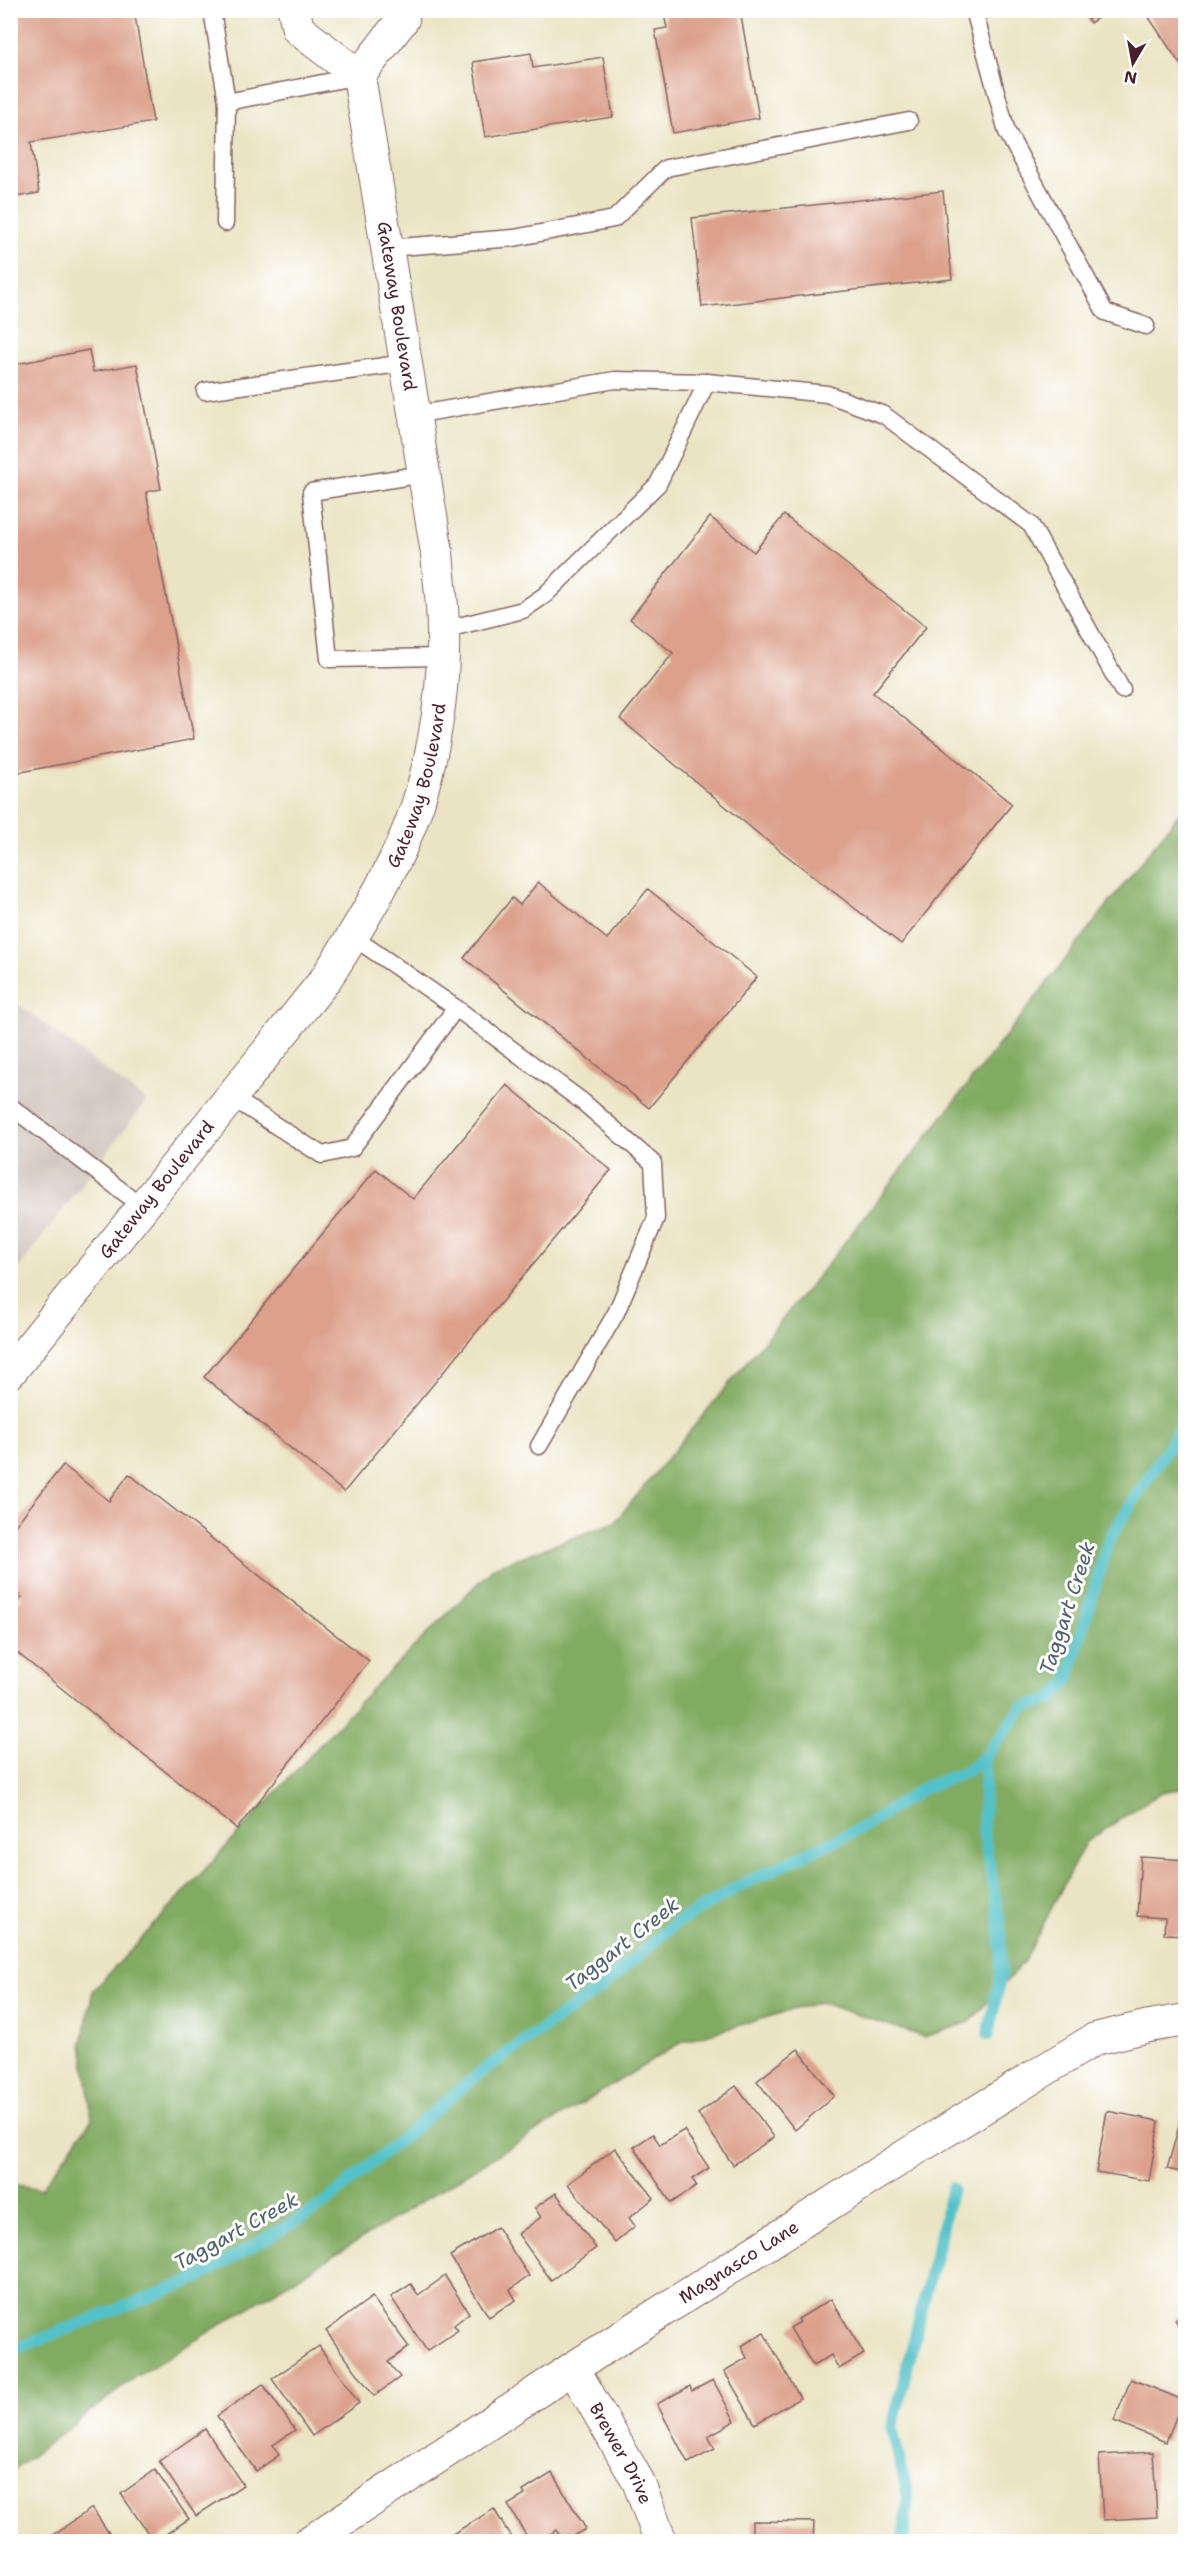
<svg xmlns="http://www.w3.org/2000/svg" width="1196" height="2552" font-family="'Shantell Sans',sans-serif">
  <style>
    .industrial { fill: #cec1b9 }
    .forest { fill: #81ab62; stroke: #666546; stroke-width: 1.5 }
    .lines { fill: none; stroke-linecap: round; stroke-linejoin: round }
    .stream { stroke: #53c1c8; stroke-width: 12 }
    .building { fill: #dca08b }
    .lane-casing { stroke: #826461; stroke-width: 19 }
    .street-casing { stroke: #826461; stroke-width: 34 }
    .lane { stroke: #fff; stroke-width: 16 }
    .street { stroke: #fff; stroke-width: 32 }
    .labels { text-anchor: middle; stroke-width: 6; stroke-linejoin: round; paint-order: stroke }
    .street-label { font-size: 18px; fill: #4a1f2b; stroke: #fff }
    .water-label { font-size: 20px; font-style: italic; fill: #4e606a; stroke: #fff }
  </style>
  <rect width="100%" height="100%" fill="#fff"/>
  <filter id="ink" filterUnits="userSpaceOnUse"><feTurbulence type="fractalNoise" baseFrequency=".0167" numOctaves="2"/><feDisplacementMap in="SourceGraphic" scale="12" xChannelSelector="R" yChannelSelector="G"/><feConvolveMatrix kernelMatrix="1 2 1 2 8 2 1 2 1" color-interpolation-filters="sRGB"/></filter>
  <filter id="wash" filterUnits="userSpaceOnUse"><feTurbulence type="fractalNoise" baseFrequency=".008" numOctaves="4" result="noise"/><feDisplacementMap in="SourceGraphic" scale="24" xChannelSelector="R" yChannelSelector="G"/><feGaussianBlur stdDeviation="1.35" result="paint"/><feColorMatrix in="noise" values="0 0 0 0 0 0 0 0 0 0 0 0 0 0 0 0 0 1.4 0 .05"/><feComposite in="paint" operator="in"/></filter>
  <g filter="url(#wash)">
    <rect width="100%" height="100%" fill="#ebe4c4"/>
    <path class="industrial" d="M10 998 146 1101 11 1278H10Z"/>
    <path class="forest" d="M1185 806V1788L1161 1792 1085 1843 1025 1960 970 2022 924 2037 819 2002 682 2042 137 2376 11 2472V2184L41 2189 92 2119 82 2043 93 1991 364 1697 494 1567 615 1522 827 1265Z"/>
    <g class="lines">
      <g class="stream">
        <path d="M985 1756 983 1830 1000 1923 1001 1974 988 2035"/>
        <path d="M10 2351 196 2279 320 2207 481 2072 602 1987 673 1925 739 1886 867 1825 925 1787 966 1772 985 1756 1023 1707 1051 1700 1067 1683 1109 1539 1186 1419"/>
        <path d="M903 2542 908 2497 892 2428 952 2188"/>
      </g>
    </g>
    <g id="blocks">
      <g class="building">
        <path d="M10 10H134L153 122 31 142 39 193 10 198Z"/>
        <path d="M663 10H740L759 118 673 133 655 30 667 28Z"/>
        <path d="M1082 10H1110L1090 23Z"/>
        <path d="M1144 10H1186V73Z"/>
        <path d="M531 53 533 68 603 57 613 117 485 137 473 62Z"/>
        <path d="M943 191 952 279 702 307 692 218Z"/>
        <path d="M89 350 93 372 137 364 161 489 146 492 194 739 10 774V365Z"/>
        <path d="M784 515 926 627 873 693 1012 804 901 944 760 835 620 719 673 653 630 619 710 517 754 552Z"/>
        <path d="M538 882 607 939 648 889 757 977 649 1108 464 958 512 898 520 905Z"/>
        <path d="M507 1085 611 1170 344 1492 204 1377 376 1169 413 1199Z"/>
        <path d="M63 1465 109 1501 129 1474 369 1661 237 1829 10 1647V1611L22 1597 10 1588V1532Z"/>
        <path d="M1141 1857 1186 1860V1935L1164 1934 1165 1918 1137 1916Z"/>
        <path d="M798 2049 834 2096 795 2130 757 2081Z"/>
        <path d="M736 2086 774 2137 733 2165 698 2114Z"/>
        <path d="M1185 2105H1186V2173L1167 2169Z"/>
        <path d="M1107 2111 1159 2121 1149 2181 1096 2172Z"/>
        <path d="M684 2130 709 2168 692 2179 697 2186 671 2203 634 2147 653 2134 660 2145Z"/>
        <path d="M615 2148 654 2198 629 2218 635 2226 615 2243 568 2184Z"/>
        <path d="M556 2193 596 2248 551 2280 518 2234 541 2217 535 2208Z"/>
        <path d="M497 2227 529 2276 510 2290 516 2300 489 2317 450 2256Z"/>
        <path d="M445 2276 469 2313 454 2325 458 2330 427 2351 391 2297 411 2284 418 2295Z"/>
        <path d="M372 2297 409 2347 388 2362 400 2377 374 2396 326 2331Z"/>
        <path d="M831 2299 864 2354 839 2369 831 2355 813 2366 790 2328 800 2322 798 2319Z"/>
        <path d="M1186 2313V2339L1175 2319Z"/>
        <path d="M764 2333 800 2398 755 2424 724 2371 747 2358 741 2346Z"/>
        <path d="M319 2346 359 2403 312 2436 272 2379Z"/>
        <path d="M1131 2379 1183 2400 1166 2442 1114 2421Z"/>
        <path d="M713 2380 735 2421 708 2436 715 2449 688 2463 657 2404 690 2386 692 2391Z"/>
        <path d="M263 2384 295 2430 273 2445 279 2455 256 2471 217 2416Z"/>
        <path d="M205 2429 243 2485 196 2516 159 2461Z"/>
        <path d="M1153 2452 1157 2517 1103 2520 1099 2455Z"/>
        <path d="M155 2470 189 2519 154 2542 121 2494Z"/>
        <path d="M552 2473 586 2529 563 2541 556 2530 538 2542H530L508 2505 525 2495 523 2491Z"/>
        <path d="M92 2508 115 2542H49L47 2539Z"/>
        <path d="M494 2509 514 2542H452L449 2536Z"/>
        <path d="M752 2521 814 2522 813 2542H752Z"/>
      </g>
    </g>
  </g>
  <g filter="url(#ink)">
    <use href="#blocks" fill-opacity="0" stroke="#826461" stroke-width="1.5"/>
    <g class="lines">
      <g class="lane-casing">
        <g id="lane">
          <path d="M212 10 227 102"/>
          <path d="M974 10 1007 132 1105 312 1146 326"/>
          <path d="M225 223 227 102 358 76"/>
          <path d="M387 248 514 238 614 219 666 168 909 121"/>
          <path d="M707 382 827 394 884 415 1031 525 1122 690"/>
          <path d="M205 391 406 363"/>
          <path d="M414 415 615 380 707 382 658 484 545 595 523 610 443 630"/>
          <path d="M424 474 311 492 329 659 443 657"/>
          <path d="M353 937 456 1008 583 1102 653 1163 656 1218 616 1313 539 1446"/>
          <path d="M231 1097 322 1155 352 1148 456 1008"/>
          <path d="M10 1106 143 1207"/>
        </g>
      </g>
      <g class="street-casing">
        <g id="street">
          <path d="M359 76 403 19 402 10"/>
          <path id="s1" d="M10 1372 325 980C353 937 381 892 402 845 430 783 445 699 443 630 443 605 439 579 437 553L359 76 298 29 294 10"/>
          <path id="s2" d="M573 2368 638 2481 661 2542"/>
          <path id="s3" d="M309 2542 573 2368 908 2154 1095 2039 1149 2026 1186 2020"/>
        </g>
      </g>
      <use href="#lane" class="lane"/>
      <use href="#street" class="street"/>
    </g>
  </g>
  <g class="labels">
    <g class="street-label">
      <text transform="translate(397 306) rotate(81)" y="6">Gateway Boulevard</text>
      <text dy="6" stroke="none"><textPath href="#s1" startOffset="720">Gateway Boulevard</textPath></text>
      <text dy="6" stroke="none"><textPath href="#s1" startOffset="234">Gateway Boulevard</textPath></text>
      <text dy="6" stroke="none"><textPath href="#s3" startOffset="513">Magnasco Lane</textPath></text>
      <text dy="6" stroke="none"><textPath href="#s2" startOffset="98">Brewer Drive</textPath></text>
    </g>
    <g class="water-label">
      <text transform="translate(1067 1608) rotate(-72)" y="7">Taggart Creek</text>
      <text transform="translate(622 1944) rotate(-38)" y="7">Taggart Creek</text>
      <text transform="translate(236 2231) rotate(-29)" y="7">Taggart Creek</text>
    </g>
  </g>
  <rect width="1196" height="2552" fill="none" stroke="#fff" stroke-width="36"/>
  <g transform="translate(1133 63) rotate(190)" stroke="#ffffff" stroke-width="4.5" paint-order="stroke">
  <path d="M0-4.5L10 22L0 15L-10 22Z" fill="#4a1f2b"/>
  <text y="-9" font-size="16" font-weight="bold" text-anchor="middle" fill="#4a1f2b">N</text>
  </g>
</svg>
